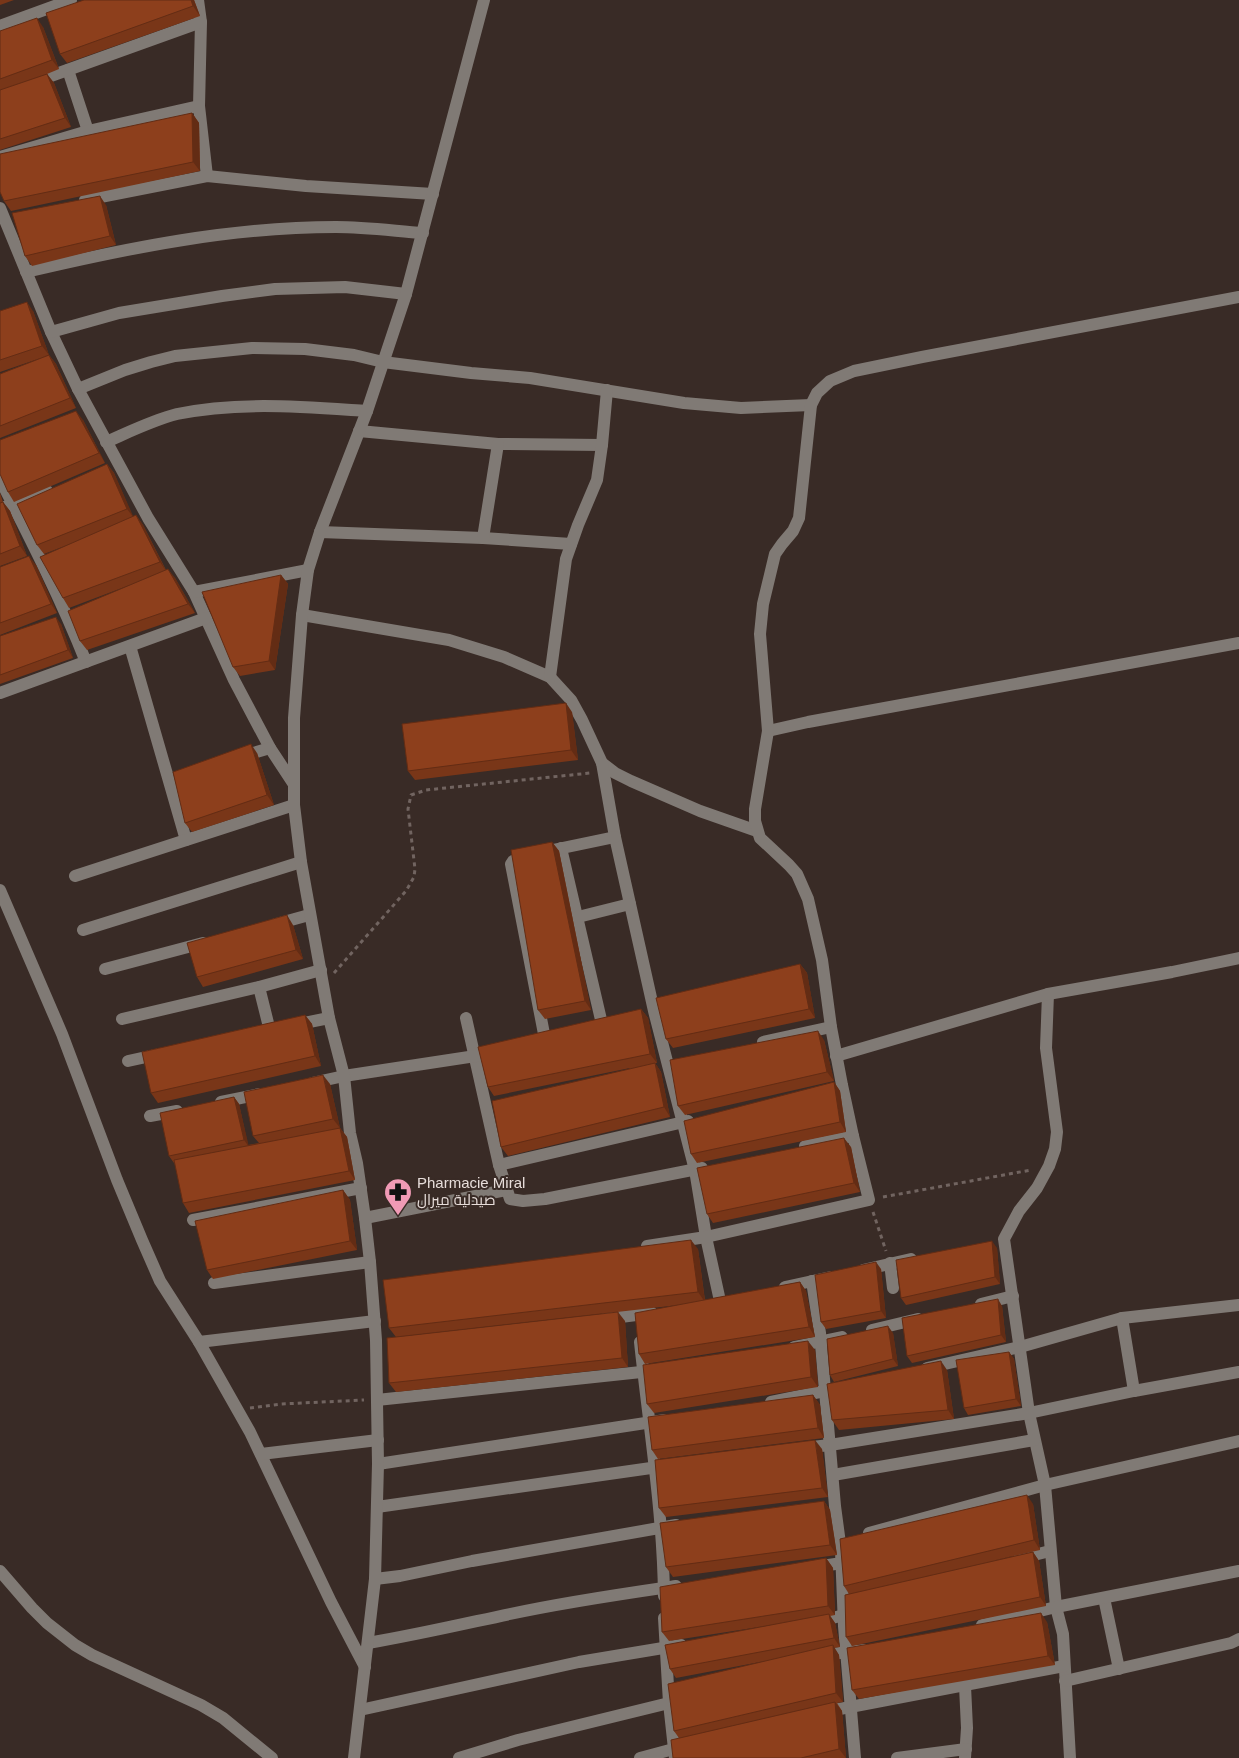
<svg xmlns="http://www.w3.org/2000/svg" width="1239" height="1758" font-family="Arial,Cairo,sans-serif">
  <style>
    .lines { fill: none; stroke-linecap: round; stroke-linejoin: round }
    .path { stroke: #716460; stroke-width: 3; stroke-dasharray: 4 4; stroke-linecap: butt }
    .minor { stroke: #807a75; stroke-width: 12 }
    .wall { fill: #793618 }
    .shaded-wall { fill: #632c14 }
    .building { fill: #8d3f1c; stroke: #632c14 }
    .labels { text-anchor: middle; stroke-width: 4; stroke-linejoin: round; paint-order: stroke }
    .poi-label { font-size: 15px; fill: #e7ddda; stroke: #392b26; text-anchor: start }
  </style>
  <rect width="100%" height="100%" fill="#392b26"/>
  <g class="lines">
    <g class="path">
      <path d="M334 973 406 891 414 877 415 869 408 809 411 795 426 790 590 773"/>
      <path d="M883 1197 1031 1170"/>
      <path d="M873 1212 886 1251"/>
      <path d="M250 1408 281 1404 364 1400"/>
    </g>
    <g class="minor">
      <path d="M198 0 201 22 199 106"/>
      <path d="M0 26 71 0"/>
      <path d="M68 70 88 131"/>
      <path d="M34 82 201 22"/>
      <path d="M0 157 88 131 199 106 207 176"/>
      <path d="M85 200 207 176 306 186 433 194"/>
      <path d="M0 208 51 332 78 389 148 518 194 592 234 680 270 748 293 783"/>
      <path d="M26 272C128 248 231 227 336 227 365 227 395 231 423 233"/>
      <path d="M51 332 119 313 222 296 275 289 345 287 406 294"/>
      <path d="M78 389 125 370 151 362 175 356 252 348 305 349 354 355 383 362 471 373 530 378 684 403 741 408 811 405"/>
      <path d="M359 431 498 444 602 445"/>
      <path d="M106 442C129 432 153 420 177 414 239 401 305 407 367 411"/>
      <path d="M0 479C31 540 61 599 86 662"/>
      <path d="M0 509 47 491"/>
      <path d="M320 532 483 538 571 544"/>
      <path d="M483 538 498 444"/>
      <path d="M194 592 308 570"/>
      <path d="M302 615 449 640 504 657 550 677 571 700 582 720 602 763 615 773 631 781 700 811 757 831"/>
      <path d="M130 646 186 840"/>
      <path d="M550 677 566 559 578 525 597 480 602 445 607 390"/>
      <path d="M0 693 206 618"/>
      <path d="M768 731 808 722 1239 643"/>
      <path d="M240 757 270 748"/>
      <path d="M602 763 615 837 654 1011 695 1170 706 1237 720 1301"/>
      <path d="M561 848 602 1024"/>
      <path d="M75 876 294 805"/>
      <path d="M0 890 62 1034 117 1180 142 1240 160 1281 199 1342 250 1432 331 1602 365 1667"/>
      <path d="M578 917 630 904"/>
      <path d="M273 925 309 915"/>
      <path d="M83 930 301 862"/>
      <path d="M105 969 203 943"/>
      <path d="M259 987 270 1031"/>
      <path d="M1048 994 1046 1048 1057 1132 1055 1149 1049 1166 1037 1188 1019 1211 1004 1239 1029 1413 1045 1485 1056 1607 1063 1634 1070 1758"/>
      <path d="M466 1018 499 1165 510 1199 523 1201 545 1199 702 1168"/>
      <path d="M122 1019 259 987 321 970"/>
      <path d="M294 1025 329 1018"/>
      <path d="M545 1039 511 864 513 861 524 856 615 837"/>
      <path d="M763 1042 831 1027"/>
      <path d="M836 1056 1048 994 1172 972 1239 958"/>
      <path d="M128 1061 160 1054"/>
      <path d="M312 1083 344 1076 482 1055"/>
      <path d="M221 1102 260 1094"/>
      <path d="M150 1116 177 1111"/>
      <path d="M805 1146 853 1136"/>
      <path d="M499 1165 688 1121"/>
      <path d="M365 1218 506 1190"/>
      <path d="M193 1220 361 1188"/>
      <path d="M647 1246 706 1237 869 1200 853 1136 842 1085 831 1027 822 960 808 899 797 874 789 865 760 838 755 821V809L768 731 760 634 763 604 775 554 782 544 793 531 799 518 811 405 817 393 830 381 854 371 922 357 1239 297"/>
      <path d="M890 1263 893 1288"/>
      <path d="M863 1270 911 1259"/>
      <path d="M812 1281 820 1333 835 1506 841 1551 844 1626 855 1758"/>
      <path d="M214 1283 370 1262"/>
      <path d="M785 1287 831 1277"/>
      <path d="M981 1304 1013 1296"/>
      <path d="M1122 1318 1134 1391"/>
      <path d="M605 1319 652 1313"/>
      <path d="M872 1330 918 1319"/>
      <path d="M199 1342 375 1321"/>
      <path d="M640 1342C649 1427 663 1511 664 1596"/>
      <path d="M794 1347 842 1337"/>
      <path d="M927 1368 1020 1347 1122 1318 1239 1305"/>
      <path d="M377 1400 660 1370"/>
      <path d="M771 1402 844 1387"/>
      <path d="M803 1448 830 1445 1029 1413 1134 1391 1239 1372"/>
      <path d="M261 1454 378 1440"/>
      <path d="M378 1464 665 1420"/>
      <path d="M833 1475 1034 1440"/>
      <path d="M377 1507 672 1465"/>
      <path d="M869 1533 1045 1485 1239 1441"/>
      <path d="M1018 1559 1050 1551"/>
      <path d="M815 1567 842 1563"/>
      <path d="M0 1571 32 1608 47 1623 75 1645 92 1655 201 1705 223 1718 272 1758"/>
      <path d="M375 1579 400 1576 472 1561 676 1525"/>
      <path d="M1104 1598 1119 1669"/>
      <path d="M664 1618 669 1703 675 1758"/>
      <path d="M817 1622 844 1615"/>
      <path d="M982 1625 1056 1607 1239 1571"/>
      <path d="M368 1643C416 1635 463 1624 510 1614 565 1602 621 1594 676 1586"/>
      <path d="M823 1655 865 1650"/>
      <path d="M1065 1681 1231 1643 1239 1639"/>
      <path d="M965 1686 967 1728 965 1758"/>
      <path d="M360 1710 579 1662 681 1645"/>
      <path d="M824 1712 1064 1666"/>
      <path d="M354 1758 375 1579 378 1464 376 1340 370 1262 365 1218 357 1163 350 1133 344 1076 329 1018 301 862 294 805V718L302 615 308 570 320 532 367 411 406 294 484 0"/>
      <path d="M459 1758 518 1740 669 1703"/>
      <path d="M640 1758 681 1747"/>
      <path d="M897 1758 966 1749"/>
    </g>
  </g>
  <g class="wall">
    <path d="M0 0H14L0 5Z"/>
    <path d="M194 0 200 16 67 63 60 54Z"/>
    <path d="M43 27 59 69 47 74 54 83 71 127 0 150V31Z"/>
    <path d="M192 113 199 123 200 171 11 211 4 201Z"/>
    <path d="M106 205 116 245 32 266 25 256Z"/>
    <path d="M0 311H33L49 355 56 364 76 408 0 438V374L41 358 0 372Z"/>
    <path d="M83 420 105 463 14 502 8 492Z"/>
    <path d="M107 464 114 473 133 517 136 515 143 525 166 570 175 578 195 613 87 650 80 641 130 585 69 608 63 598 70 544 44 554 37 545Z"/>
    <path d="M0 493 3 502 10 511 27 556 0 566Z"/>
    <path d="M36 565 57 613 0 635V567Z"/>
    <path d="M281 575 288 584 275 670 240 676 233 667Z"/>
    <path d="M61 624 73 658 0 684V636Z"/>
    <path d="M572 712 578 760 415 780 408 771Z"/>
    <path d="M257 753 274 805 192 832 185 823Z"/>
    <path d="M552 842 559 851 591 1010 545 1019 538 1010Z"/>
    <path d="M293 925 303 959 203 987 197 977Z"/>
    <path d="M800 964 807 973 815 1018 673 1048 666 1039Z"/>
    <path d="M641 1009 648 1018 657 1063H655L661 1072 670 1117 508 1156 501 1147 630 1068 494 1096 488 1087Z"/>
    <path d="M305 1015 312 1024 321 1066 158 1103 151 1093Z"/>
    <path d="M824 1040 834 1081 685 1115 678 1106Z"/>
    <path d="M834 1082 840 1091 846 1132 697 1163 691 1154Z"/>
    <path d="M330 1084 340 1128 347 1137 355 1180 189 1213 183 1203 175 1163H174L169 1156 234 1097 239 1104 248 1145 259 1143 253 1136Z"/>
    <path d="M851 1147 860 1192 713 1223 707 1214Z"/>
    <path d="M343 1190 350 1200 357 1250 213 1279 207 1270Z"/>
    <path d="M997 1248 1000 1284 906 1305 901 1298Z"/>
    <path d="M698 1249 705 1300 800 1282 806 1291 815 1337 645 1364 639 1354 679 1305 396 1337 389 1328Z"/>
    <path d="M881 1269 886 1318 826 1329 821 1322Z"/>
    <path d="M1002 1306 1006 1342 912 1363 907 1356Z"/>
    <path d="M625 1321 628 1367 396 1392 389 1383Z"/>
    <path d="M893 1333 898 1366 834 1382 830 1375Z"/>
    <path d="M815 1350 818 1387 654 1413 647 1404Z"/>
    <path d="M1009 1352 1014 1359 1021 1406 968 1415 964 1408Z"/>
    <path d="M947 1370 954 1419 839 1430 832 1420Z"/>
    <path d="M813 1395 820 1405 824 1438 658 1459 652 1450Z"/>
    <path d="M822 1449 828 1497 666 1517 659 1508Z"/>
    <path d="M824 1501 830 1510 837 1555 673 1577 666 1567Z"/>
    <path d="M1033 1504 1040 1550 991 1561 1033 1552 1039 1561 1046 1606 852 1646 846 1637 849 1594 844 1586Z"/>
    <path d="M826 1558 833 1568 835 1615 830 1616 835 1623 840 1647 834 1648 839 1655 843 1702 837 1703 842 1711 846 1758H673L679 1738 674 1731 765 1661 676 1678 670 1669 772 1625 669 1641 662 1632Z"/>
    <path d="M1047 1622 1055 1665 859 1699 852 1690Z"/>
  </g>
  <g class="shaded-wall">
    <path d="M191 0H194L200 16 193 6Z"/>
    <path d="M37 18 43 27 59 69 52 60Z"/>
    <path d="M47 74 54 83 71 127 65 118Z"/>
    <path d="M192 113 199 123 200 171 193 162Z"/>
    <path d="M100 196 106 205 116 245 110 236Z"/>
    <path d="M27 302 33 311 49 355 42 346Z"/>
    <path d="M49 355 56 364 76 408 70 398Z"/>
    <path d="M76 411 83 420 105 463 99 453Z"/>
    <path d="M107 464 114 473 134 518 127 509Z"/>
    <path d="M3 502 10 511 27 556 20 546Z"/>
    <path d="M136 515 143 525 166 571 160 562Z"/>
    <path d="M29 556 36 565 57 613 51 604Z"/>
    <path d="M168 569 175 578 195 613 188 604Z"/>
    <path d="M281 575 288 584 275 670 269 661Z"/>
    <path d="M56 617 61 624 73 658 68 650Z"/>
    <path d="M566 703 572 712 578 760 571 750Z"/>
    <path d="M251 744 257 753 274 805 267 795Z"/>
    <path d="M552 842 559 851 591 1010 585 1001Z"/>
    <path d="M287 915 293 925 303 959 296 950Z"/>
    <path d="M800 964 807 973 815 1018 809 1009Z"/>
    <path d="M641 1009 648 1018 657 1063 650 1054Z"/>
    <path d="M305 1015 312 1024 321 1066 315 1056Z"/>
    <path d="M818 1031 824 1040 834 1081 827 1072Z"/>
    <path d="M655 1063 661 1072 670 1117 664 1107Z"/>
    <path d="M323 1075 330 1084 340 1128 333 1119Z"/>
    <path d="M834 1082 840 1091 846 1132 840 1122Z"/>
    <path d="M234 1097 239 1104 249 1147 244 1140Z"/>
    <path d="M340 1128 347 1137 355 1180 349 1171Z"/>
    <path d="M844 1138 851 1147 860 1192 854 1183Z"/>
    <path d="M343 1190 350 1200 357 1250 350 1241Z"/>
    <path d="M691 1240 698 1249 705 1302 698 1292Z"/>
    <path d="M992 1241 997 1248 1000 1284 995 1277Z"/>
    <path d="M876 1262 881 1269 886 1318 881 1311Z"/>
    <path d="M800 1282 806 1291 815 1337 809 1327Z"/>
    <path d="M998 1299 1002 1306 1006 1342 1001 1335Z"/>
    <path d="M618 1312 625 1321 628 1367 622 1358Z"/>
    <path d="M888 1326 893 1333 898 1366 893 1359Z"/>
    <path d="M808 1341 815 1350 818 1387 811 1377Z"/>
    <path d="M1009 1352 1014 1359 1021 1406 1016 1399Z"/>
    <path d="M941 1361 947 1370 954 1419 948 1410Z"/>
    <path d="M813 1395 820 1405 824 1438 818 1428Z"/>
    <path d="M815 1440 822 1449 828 1497 822 1488Z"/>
    <path d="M1027 1495 1033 1504 1040 1550 1034 1540Z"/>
    <path d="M824 1501 830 1510 837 1555 830 1545Z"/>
    <path d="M1033 1552 1039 1561 1046 1606 1040 1597Z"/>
    <path d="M826 1558 833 1568 835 1615 828 1606Z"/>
    <path d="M1041 1613 1047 1622 1055 1665 1048 1656Z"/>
    <path d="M829 1614 835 1623 840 1647 834 1638Z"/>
    <path d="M833 1645 839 1655 843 1702 836 1693Z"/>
    <path d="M835 1702 842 1711 846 1758 839 1749Z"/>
  </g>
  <g class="building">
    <path d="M84 0H191L193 6 60 54 46 13Z"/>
    <path d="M37 18 52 60 0 79V31Z"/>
    <path d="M47 74 65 118 0 139V90Z"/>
    <path d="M192 113 193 162 4 201 0 192V154Z"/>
    <path d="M100 196 110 236 25 256 12 213Z"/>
    <path d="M27 302 42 346 0 360V311Z"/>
    <path d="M49 355 70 398 0 426V374Z"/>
    <path d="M76 411 99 453 8 492 0 474V440Z"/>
    <path d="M107 464 127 509 37 545 17 504Z"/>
    <path d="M3 502 20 546 0 554V503Z"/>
    <path d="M136 515 160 562 63 598 40 557Z"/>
    <path d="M29 556 51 604 0 623V567Z"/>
    <path d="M168 569 188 604 80 641 68 611Z"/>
    <path d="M281 575 269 661 233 667 202 592Z"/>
    <path d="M56 617 68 650 0 675V636Z"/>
    <path d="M566 703 571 750 408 771 402 724Z"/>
    <path d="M251 744 267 795 185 823 173 772Z"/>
    <path d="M552 842 585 1001 538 1010 511 850Z"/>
    <path d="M287 915 296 950 197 977 187 943Z"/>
    <path d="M800 964 809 1009 666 1039 656 998Z"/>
    <path d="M641 1009 650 1054 488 1087 478 1047Z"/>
    <path d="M305 1015 315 1056 151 1093 142 1052Z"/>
    <path d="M818 1031 827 1072 678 1106 670 1060Z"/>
    <path d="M655 1063 664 1107 501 1147 492 1101Z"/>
    <path d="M323 1075 333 1119 253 1136 244 1092Z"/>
    <path d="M834 1082 840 1122 691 1154 684 1121Z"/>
    <path d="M234 1097 244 1140 169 1156 160 1113Z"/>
    <path d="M340 1128 349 1171 183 1203 174 1160Z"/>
    <path d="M844 1138 854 1183 707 1214 697 1168Z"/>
    <path d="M343 1190 350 1241 207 1270 195 1221Z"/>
    <path d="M691 1240 698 1292 389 1328 383 1280Z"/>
    <path d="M992 1241 995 1277 901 1298 896 1260Z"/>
    <path d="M876 1262 881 1311 821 1322 815 1275Z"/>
    <path d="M800 1282 809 1327 639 1354 635 1313Z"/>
    <path d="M998 1299 1001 1335 907 1356 902 1318Z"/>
    <path d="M618 1312 622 1358 389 1383 387 1338Z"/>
    <path d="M888 1326 893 1359 830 1375 827 1339Z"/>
    <path d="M808 1341 811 1377 647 1404 643 1365Z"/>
    <path d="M1009 1352 1016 1399 964 1408 956 1360Z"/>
    <path d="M941 1361 948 1410 832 1420 827 1384Z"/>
    <path d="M813 1395 818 1428 652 1450 648 1417Z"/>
    <path d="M815 1440 822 1488 659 1508 655 1460Z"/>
    <path d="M1027 1495 1034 1540 844 1586 840 1539Z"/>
    <path d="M824 1501 830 1545 666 1567 660 1523Z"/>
    <path d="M1033 1552 1040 1597 846 1637 845 1595Z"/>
    <path d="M826 1558 828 1606 662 1632 660 1587Z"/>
    <path d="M1041 1613 1048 1656 852 1690 847 1648Z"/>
    <path d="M829 1614 834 1638 670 1669 665 1645Z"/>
    <path d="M833 1645 836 1693 674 1731 668 1684Z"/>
    <path d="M835 1702 839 1749 801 1758H673L671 1740Z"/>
  </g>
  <defs>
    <g id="pharmacy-pin" transform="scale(1.4375)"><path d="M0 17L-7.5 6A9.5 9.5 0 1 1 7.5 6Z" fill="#f09ab5" stroke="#392b26"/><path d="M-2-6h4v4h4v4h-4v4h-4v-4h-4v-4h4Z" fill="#111"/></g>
  </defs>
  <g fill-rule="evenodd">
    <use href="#pharmacy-pin" x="398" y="1192"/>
  </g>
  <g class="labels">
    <g class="poi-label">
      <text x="417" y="1188">Pharmacie Miral<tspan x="417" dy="17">صيدلية ميرال</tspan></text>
    </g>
  </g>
</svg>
